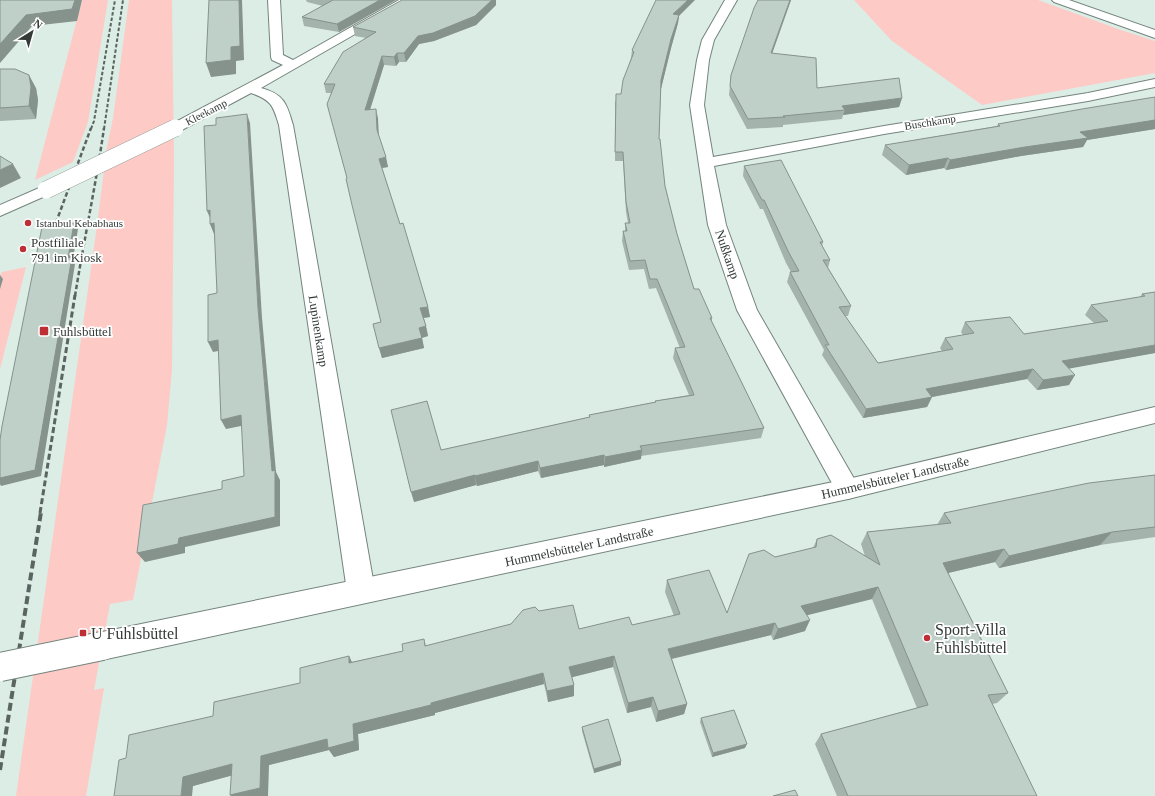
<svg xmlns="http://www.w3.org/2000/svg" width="1155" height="796" font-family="Georgia,serif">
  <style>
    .green { fill: #fdcac6 }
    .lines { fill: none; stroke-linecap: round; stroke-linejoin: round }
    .street-casing { stroke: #74847d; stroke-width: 2 }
    .secondary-casing { stroke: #74847d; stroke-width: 2 }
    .street { fill: #fff; fill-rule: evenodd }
    .secondary { fill: #fff; fill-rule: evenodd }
    .rail-far3 { stroke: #5a6460; stroke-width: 2; stroke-dasharray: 3.5 2; stroke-linecap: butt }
    .rail-far2 { stroke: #5a6460; stroke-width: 2.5; stroke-dasharray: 4.5 2.5; stroke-linecap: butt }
    .rail-far1 { stroke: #5a6460; stroke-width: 3; stroke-dasharray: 6 3; stroke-linecap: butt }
    .rail { stroke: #5a6460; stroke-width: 4; stroke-dasharray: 8 4; stroke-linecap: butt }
    .street-bridge-far1-casing { stroke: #74847d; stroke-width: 14; stroke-linecap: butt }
    .street-bridge-casing { stroke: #74847d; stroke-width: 18; stroke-linecap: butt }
    .secondary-bridge-casing { stroke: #74847d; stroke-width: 30; stroke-linecap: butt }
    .street-bridge-far1 { stroke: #fff; stroke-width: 13 }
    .street-bridge { stroke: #fff; stroke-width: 17 }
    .secondary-bridge { stroke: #fff; stroke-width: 28 }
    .wall { fill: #a4b3ac }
    .shaded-wall { fill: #86928c }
    .building { fill: #bfd0c8; stroke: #86928c }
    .poi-dot { fill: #be2e35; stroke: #fff; stroke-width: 1.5 }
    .labels { text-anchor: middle; stroke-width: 3.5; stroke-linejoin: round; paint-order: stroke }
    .far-street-label { font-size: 11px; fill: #333a37; stroke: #fff }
    .far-poi-label { font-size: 11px; fill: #333a37; stroke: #fff; text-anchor: start }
    .poi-label { font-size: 13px; fill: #333a37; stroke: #fff; text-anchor: start }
    .street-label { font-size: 13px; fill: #333a37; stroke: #fff }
    .near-poi-label { font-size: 16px; fill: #333a37; stroke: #fff; text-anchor: start }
  </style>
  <rect width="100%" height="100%" fill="#dcede6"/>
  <g class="green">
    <path d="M82 0H108L88 122 73 162 35 180Z"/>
    <path d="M129 0H172L174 163 172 369 167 425 133 600 110 604 94 690 104 688 86 796H16L95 240 107 147 113 118Z"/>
    <path d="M854 0H1038L1121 30 1155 41V73L982 105 892 41Z"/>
    <path d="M26 267 0 369V275L2 272Z"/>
  </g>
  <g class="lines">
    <g class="street-casing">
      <g id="street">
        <path d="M268 0H280L283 55 293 60 399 0H413L411 2 261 88C284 94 287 104 293 125L375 591 371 600 361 603 351 600 347 591 279 125C273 105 271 100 251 93L180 131 175 132 170 131 168 128 170 125 283 65 272 60 271 57Z"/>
        <path d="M725 0H737L714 40 709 60 704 105 713 157 884 126 1088 93 1155 79V87L1088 101 884 134 714 166 726 225 757 310 860 489 857 496 848 499 839 496 737 310 708 225 690 105 697 60 702 40Z"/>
        <path d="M1052 0H1069L1155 30V38L1054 2Z"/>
        <path d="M46 185 52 187 54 190 52 193 0 216V205Z"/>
      </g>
    </g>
    <g class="secondary-casing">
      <path id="secondary" d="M1155 407V423L848 499 102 660 92 656 88 646 92 636 102 632 848 479Z"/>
    </g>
    <use href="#street" class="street"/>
    <use href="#secondary" class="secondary"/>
    <g class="rail-far3">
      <path d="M91 129 94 121 115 0"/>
      <path d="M104 129 123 0"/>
    </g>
    <g class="rail-far2">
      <path d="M51 236 91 128"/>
      <path d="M75 296C84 240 96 184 104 128"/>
    </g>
    <path class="rail-far1" d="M40 513 75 295"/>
    <path class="rail" d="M0 770 41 512"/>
    <g class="street-bridge-far1-casing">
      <path id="street-bridge-far1" d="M173 129 175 128"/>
    </g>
    <g class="street-bridge-casing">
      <path id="street-bridge" d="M46 190 175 128"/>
    </g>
    <g class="secondary-bridge-casing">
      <path id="secondary-bridge" d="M0 667 102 646"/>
    </g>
    <use href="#street-bridge-far1" class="street-bridge-far1"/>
    <use href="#street-bridge" class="street-bridge"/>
    <use href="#secondary-bridge" class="secondary-bridge"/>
  </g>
  <g class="wall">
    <path d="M306 0H396L339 32 304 26 302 17 323 6 307 2Z"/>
    <path d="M402 0H496V5L476 25 434 41 419 44 406 62H399L396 66 384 65 370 110 378 118V134L388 167 382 168 400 224 428 307 430 317 424 318 428 336 422 338 424 348 382 358 373 324 381 322 347 178 331 93H326L324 84 366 38 355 36 353 27Z"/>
    <path d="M758 0H791L772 54 817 88 902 98 899 107 843 115 842 119 783 125V127L747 129 729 95 731 75Z"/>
    <path d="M679 16 678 23 671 48 661 88 659 139 665 186 677 234 694 289 712 318V322L764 428 761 438 641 456V459L604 467V465L541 478 538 471 477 486 476 485 414 502 441 450 589 417V415L655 402V401L689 395 673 358 675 348H680L656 288 649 289 644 269 629 270 622 241 623 231H625V223H628L626 212 623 161H615V102L621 94 631 58 632 50Z"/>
    <path d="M0 69 36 88 38 100 36 119 0 121Z"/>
    <path d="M1155 97V129L1087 140 1083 147 1021 156 946 170 944 168 906 175 882 155 885 145 997 126 998 124Z"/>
    <path d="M744 166 823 242 822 246 830 260 828 268 851 306 848 316H845L878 363 942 351 940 348 945 338 963 335 961 332 965 322 1024 334 1094 323 1085 315 1091 305 1140 297 1142 294 1155 292V353L1069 368V385L1037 390 1027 379 932 397 927 407 863 418 822 355 824 350 787 282 790 272H791L786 263 763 209H760L743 176Z"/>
    <path d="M1155 475V537L1100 545 999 568 995 562 948 573 1008 693 997 703 992 704 1037 796H837L815 744 821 734 917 708 872 599 807 615 805 631 773 640 771 635 672 659 687 704 684 714 656 722 651 707 627 713 613 667 572 677 574 696 548 702 544 684 435 713V715L358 734 359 750 334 757 329 750 269 765 193 786 126 758 213 716 300 683 349 656 352 662 403 651 424 639 426 646 511 624 539 611 579 629 632 625 674 616 665 592 667 580 727 613 775 557 813 548 817 539 865 556 861 544 867 532 937 525 944 513Z"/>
    <path d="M701 718 745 748 712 757 700 722Z"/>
    <path d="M582 727 621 761V765L594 773 582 731Z"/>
  </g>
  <g class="shaded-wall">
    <path d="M75 0H82L77 21 32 26 0 63V44L26 15Z"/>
    <path d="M239 0H242L244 60 236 61V74L211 77 206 63 231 47Z"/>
    <path d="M380 0H396L339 32 337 24Z"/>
    <path d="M492 0H496V5L476 25 434 41 419 44 406 62 404 53 418 36Z"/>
    <path d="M688 0H695L679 16 678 23 671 48 661 89V80L673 14Z"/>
    <path d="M790 0H791L769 62 771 53Z"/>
    <path d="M397 53 399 62 396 66 394 57Z"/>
    <path d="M382 56 384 65 367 119 365 110Z"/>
    <path d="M29 75 36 88 38 100 36 119 29 106Z"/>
    <path d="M902 98 899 107 843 115 845 110 842 106Z"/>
    <path d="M376 109 378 118 379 139 377 130Z"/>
    <path d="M247 114 250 123 262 318 276 472 280 480V526L185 547V553L145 562 137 553 179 538 272 471 258 308Z"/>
    <path d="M1155 120V129L1087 140 1083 147 1021 156 946 170 950 160 1080 132Z"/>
    <path d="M386 157 388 167 381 168 379 159Z"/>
    <path d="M948 158 944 168 906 175 909 165Z"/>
    <path d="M13 164 21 178 0 188V170Z"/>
    <path d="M210 210 211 220 207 211Z"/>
    <path d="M74 223 78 229 73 259 75 264 41 476 1 486 0 484V478L68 258Z"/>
    <path d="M214 223 218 233 214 234 210 224Z"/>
    <path d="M0 275 3 279 0 289Z"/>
    <path d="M428 307 430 317 422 318 420 308Z"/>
    <path d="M426 326 428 336 421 338 419 328Z"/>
    <path d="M422 338 424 348 382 358 379 348Z"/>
    <path d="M218 340 223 350 213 352 208 342Z"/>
    <path d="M1155 345V353L1056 371 1062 361Z"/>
    <path d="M1033 369 1027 379 921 399 926 389Z"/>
    <path d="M1075 375 1069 385 1037 390 1043 380Z"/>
    <path d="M932 397 927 407 863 418 866 409Z"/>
    <path d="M241 415 246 425 226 429 221 420Z"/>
    <path d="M642 450 641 459 604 467 605 457Z"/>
    <path d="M604 455V465L541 478 540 468Z"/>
    <path d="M538 461V471L477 486 475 476Z"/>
    <path d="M475 475 476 485 414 502 411 492Z"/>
    <path d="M1112 532 1100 545 999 568 1009 556Z"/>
    <path d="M1004 549 995 562 935 576 943 563Z"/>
    <path d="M878 587 872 599 796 618 801 606Z"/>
    <path d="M810 620 805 631 773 640 778 629Z"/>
    <path d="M775 623 771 635 666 660 668 649Z"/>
    <path d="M349 656 354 667 349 663Z"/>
    <path d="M614 656 613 667 569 678V667Z"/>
    <path d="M543 673 544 684 435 713V715L358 734 359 750 334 757 329 750 269 765 268 796H231L230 795 261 756 353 724Z"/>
    <path d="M574 685V696L548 702 547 691Z"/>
    <path d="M653 697 651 707 627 713 628 703Z"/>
    <path d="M687 704 684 714 656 722 658 711Z"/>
    <path d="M747 744 745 748 712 757 713 753Z"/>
    <path d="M621 761V765L594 773V769Z"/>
    <path d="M232 764 241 773 193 786 192 796H181L183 777Z"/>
  </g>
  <g class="building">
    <path d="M0 0H75L72 9 26 15 0 44Z"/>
    <path d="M209 0H239L240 46 231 47V60L206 63Z"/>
    <path d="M333 0H380L337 24 302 17Z"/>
    <path d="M402 0H492L475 16 433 33 418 36 404 53H397L394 57 382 56 365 110 376 109 377 130 386 157 379 159 400 224 403 223 428 307 420 308 426 326 419 328 422 338 379 348 373 324 381 322 352 205 346 179 347 178 327 104 335 84H324L343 52 376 32 353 27Z"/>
    <path d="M656 0H688L673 14 679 15 671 39 661 80 659 139H660L665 186 677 234 694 289H699L712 318H710L764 428 640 446 642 450 605 457 604 455 540 468 538 461 475 476V475L411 492 391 410 427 401 441 450 590 417 589 415 656 402 655 401 694 395 675 348 685 347 657 279H650L645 260 630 261 623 231H627L625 223H630L626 202 623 152H615L616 94H621L623 80 634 52 632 50Z"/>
    <path d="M758 0H790L771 53 816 58 817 88 899 78 902 98 842 106 845 110 783 116 785 117 748 119 730 86 731 75 754 8Z"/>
    <path d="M0 69H15L29 75 31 87 29 106 0 108Z"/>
    <path d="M1155 97V120L1080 132 1088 138 1025 147 950 160 948 158 909 165 885 145 1000 126 998 124 1082 109Z"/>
    <path d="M247 114 258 308 272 471 275 470V517L179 538 178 544 137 553 143 505 222 489V481L244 476 241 415 221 420 218 340 208 342V295L217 293 214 223 210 224V210L207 211 204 126 216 125V118Z"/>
    <path d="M0 156 13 164 0 170Z"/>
    <path d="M781 160 823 242H820L830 260H823L851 306 839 307 878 363 953 349 945 338 974 333 965 322 1010 317 1024 334 1108 321 1091 305 1145 296 1142 294 1155 292V345L1062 361 1075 375 1043 380 1033 369 926 389 932 397 866 409 825 345H829L790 272 799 271 789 253 764 200H762L744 166Z"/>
    <path d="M74 223 68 258 72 257 35 470 0 478V440L2 426 42 227Z"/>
    <path d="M1155 475V527L1112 532 1009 556 1004 549 943 563 1008 693 988 695 1037 796H848L821 734 928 705 878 587 801 606 810 620 778 629 775 623 668 649 687 704 658 711 653 697 628 703 614 656 569 667 574 685 547 691 543 673 431 703V705L353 724 354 741 328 748 327 739 261 756 260 788 230 795 232 764 183 777 181 796H114L119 760 126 758 129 735 213 716 214 702 300 683V668L349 656V663L403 651 402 644 424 639 425 646 511 624 523 610 535 607 539 611 573 605 579 629 629 617 632 625 680 614 667 580 709 570 727 613 749 554 764 550 775 557 816 547 817 539 831 535 880 565 867 532 951 523 944 513 1089 483Z"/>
    <path d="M734 710 747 744 713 753 701 718Z"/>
    <path d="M608 719 621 761 594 769 582 727Z"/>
    <path d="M795 790 798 796H773Z"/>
  </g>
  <g class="poi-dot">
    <circle cx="28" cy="223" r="4"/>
    <circle cx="23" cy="249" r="4"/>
    <rect x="39" y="326" width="10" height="10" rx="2"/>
    <rect x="79" y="629" width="8" height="8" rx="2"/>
    <circle cx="927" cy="638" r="4"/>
  </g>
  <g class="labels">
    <g class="far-street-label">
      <text transform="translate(206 112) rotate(-27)" y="4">Kleekamp</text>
      <text transform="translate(930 122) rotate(-9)" y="4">Buschkamp</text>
    </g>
    <g class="far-poi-label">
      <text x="36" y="227">Istanbul Kebabhaus</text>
    </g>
    <g class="poi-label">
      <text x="31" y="247">Postfiliale<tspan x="31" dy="15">791 im Kiosk</tspan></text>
      <text x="53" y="336">Fuhlsbüttel</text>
    </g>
    <g class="street-label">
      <text transform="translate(728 254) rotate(71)" y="5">Nußkamp</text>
      <text transform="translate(319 331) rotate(81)" y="5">Lupinenkamp</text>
      <text transform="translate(895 477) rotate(-13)" y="5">Hummelsbütteler Landstraße</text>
      <text transform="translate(579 546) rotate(-12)" y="5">Hummelsbütteler Landstraße</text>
    </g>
    <g class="near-poi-label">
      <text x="935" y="635">Sport-Villa<tspan x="935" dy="18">Fuhlsbüttel</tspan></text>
      <text x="91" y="639">U Fuhlsbüttel</text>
    </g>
  </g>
  <g transform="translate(32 32) rotate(37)" stroke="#ffffff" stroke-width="3" paint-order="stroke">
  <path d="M0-3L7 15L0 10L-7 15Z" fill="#333a37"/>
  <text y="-6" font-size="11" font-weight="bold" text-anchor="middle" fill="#333a37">N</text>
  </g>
</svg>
